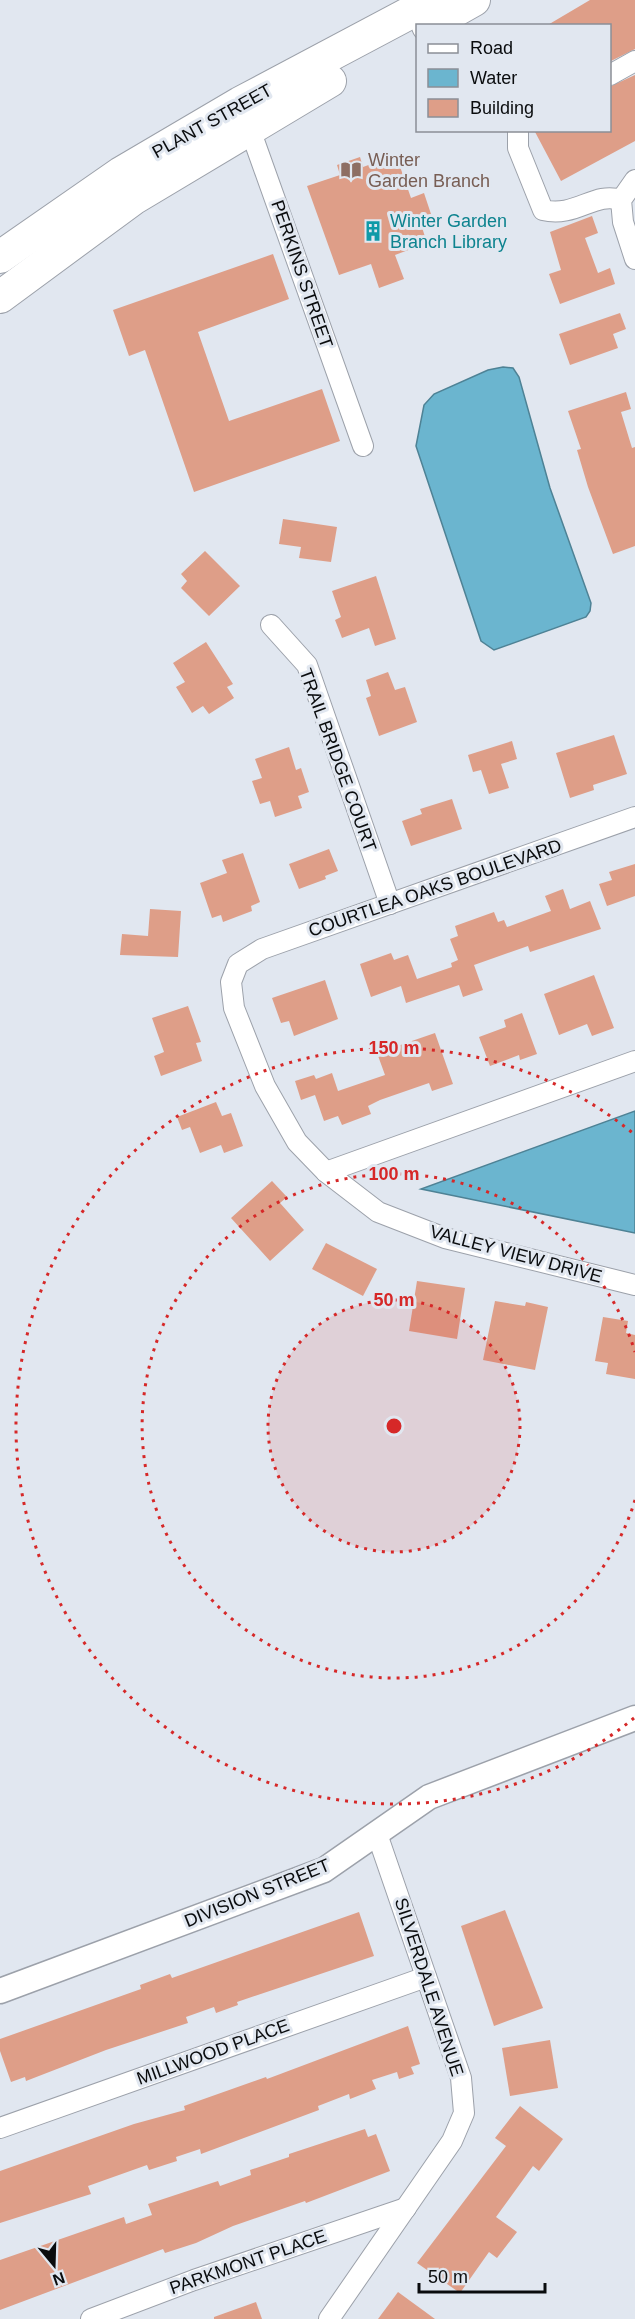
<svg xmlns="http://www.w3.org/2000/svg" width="635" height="2319" font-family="Arial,sans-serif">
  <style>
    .water { fill: #6bb5cf; stroke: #4e8295; stroke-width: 1.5 }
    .building { fill: #de9e88 }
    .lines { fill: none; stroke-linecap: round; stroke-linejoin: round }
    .minor-casing { stroke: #9ca1aa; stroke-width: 22 }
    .tertiary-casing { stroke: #9ca1aa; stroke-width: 27 }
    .primary-casing { stroke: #9ca1aa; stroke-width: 34 }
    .minor { stroke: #fff; stroke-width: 20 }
    .tertiary { stroke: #fff; stroke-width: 24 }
    .primary { stroke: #fff; stroke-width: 32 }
    .ring { fill: none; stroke: #d62828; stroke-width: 3; stroke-dasharray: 3 6 }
    .labels { text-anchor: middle; stroke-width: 6; stroke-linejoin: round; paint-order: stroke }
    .street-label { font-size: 18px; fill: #0a0c0e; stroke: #e1e7f0 }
    .education-label { font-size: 18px; fill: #785e54; stroke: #e1e7f0; text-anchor: start }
    .culture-label { font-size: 18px; fill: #0d838f; stroke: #e1e7f0; text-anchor: start }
    .centre { fill: #d62828; stroke: #e1e7f0; stroke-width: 3 }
    .ring-label { font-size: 18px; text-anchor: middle; font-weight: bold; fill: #d62828; stroke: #e1e7f0; stroke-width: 6; stroke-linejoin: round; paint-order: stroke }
  </style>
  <rect width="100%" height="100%" fill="#e1e7f0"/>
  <g class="water">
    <path d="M503 367 513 368 519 377 550 488 591 603 590 611 586 617 494 650 481 641 416 446 424 405 434 394 488 370Z"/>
    <path d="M635 1111V1233L421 1189Z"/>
  </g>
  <g class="building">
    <path d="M590 0H635V49L611 61 609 26H546Z"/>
    <path d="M635 75V141L561 181 534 130H609V87Z"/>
    <path d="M396 155 411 198 424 193 431 214 419 218 427 243 395 255 404 279 379 288 371 264 339 275 307 186 340 175 337 165 360 157 363 167Z"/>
    <path d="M592 216 598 233 585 238 598 273 610 268 615 284 560 304 549 274 561 270 550 232Z"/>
    <path d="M273 254 289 299 198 332 229 421 322 389 340 441 194 492 145 350 129 356 113 310Z"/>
    <path d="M620 313 626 329 613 334 618 348 570 365 559 334Z"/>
    <path d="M626 392 631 409 621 412 632 448 635 447V546L613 554 588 487 577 450 581 449 568 411Z"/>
    <path d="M283 519 337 527 331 562 299 558 301 547 279 544Z"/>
    <path d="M205 551 240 586 209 616 181 588 187 581 181 574Z"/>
    <path d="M376 576 396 639 375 646 369 628 342 638 335 620 341 617 332 591Z"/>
    <path d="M206 642 233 684 227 687 234 698 209 714 203 706 192 713 176 687 185 682 173 663Z"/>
    <path d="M388 672 395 690 405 687 417 722 379 736 366 698 371 696 366 680Z"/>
    <path d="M614 735 627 774 593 785 594 790 570 798 556 753Z"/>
    <path d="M512 741 517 759 501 764 509 788 489 794 481 770 473 772 468 755Z"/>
    <path d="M289 747 296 770 301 768 309 792 298 796 302 808 275 817 270 801 260 804 252 781 262 778 255 759Z"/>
    <path d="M452 799 462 829 411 846 402 821 422 814 420 809Z"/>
    <path d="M329 849 338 871 325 876 326 879 299 889 289 864Z"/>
    <path d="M243 853 260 902 251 906 252 911 223 922 221 915 212 918 200 883 227 873 222 860Z"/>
    <path d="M635 864V896L607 906 599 884 612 880 609 872Z"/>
    <path d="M563 889 570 909 590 901 601 929 530 952 528 946 474 965 483 990 463 997 459 985 406 1003 401 986 371 997 360 964 391 953 394 960 408 955 417 979 452 967 451 963 458 960 450 939 458 936 455 926 494 912 498 922 504 920 507 927 551 911 545 896Z"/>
    <path d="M150 909 181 911 178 957 120 955 122 934 148 936Z"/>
    <path d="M594 975 614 1028 592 1036 587 1024 559 1035 544 994Z"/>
    <path d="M325 980 338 1019 294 1036 289 1021 281 1023 272 998Z"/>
    <path d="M188 1006 201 1042 196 1043 202 1061 161 1076 154 1056 164 1052 152 1018Z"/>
    <path d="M522 1013 537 1054 520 1060 519 1055 490 1066 479 1037 506 1027 504 1020Z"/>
    <path d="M435 1033 453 1084 432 1091 429 1083 380 1100 368 1106 371 1114 342 1125 338 1116 324 1121 315 1095 301 1100 295 1081 314 1075 316 1079 332 1073 338 1091 385 1075 377 1053Z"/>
    <path d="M216 1102 222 1116 231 1113 243 1146 224 1153 221 1145 200 1153 190 1127 182 1130 177 1117Z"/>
    <path d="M272 1181 287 1197 280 1203 304 1230 270 1261 231 1218Z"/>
    <path d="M326 1243 377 1269 363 1296 312 1269Z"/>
    <path d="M417 1281 465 1288 457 1339 409 1331Z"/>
    <path d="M495 1301 525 1306 526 1302 548 1307 535 1370 483 1360Z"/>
    <path d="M603 1317 628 1321 626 1333 635 1335V1379L606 1374 608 1363 595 1361Z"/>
    <path d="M505 1910 543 2008 494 2026 461 1926Z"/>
    <path d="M359 1912 374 1956 237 2002 238 2005 216 2013 214 2007 186 2017 188 2023 106 2050 26 2081 25 2077 11 2082 0 2051V2039L141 1989 140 1985 170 1974 172 1978Z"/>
    <path d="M408 2026 420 2064 411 2067 414 2074 399 2079 397 2072 372 2080 376 2089 350 2099 349 2094 318 2106 319 2110 201 2154 200 2149 176 2157 177 2161 149 2170 147 2165 88 2186 91 2194 0 2223V2171L134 2124 185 2110 184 2106 266 2077 267 2079Z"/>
    <path d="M550 2040 558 2088 510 2096 502 2048Z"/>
    <path d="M520 2106 563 2139 539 2171 533 2166 496 2217 517 2232 497 2258 489 2252 460 2293 417 2263 506 2146 495 2138Z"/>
    <path d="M365 2129 368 2137 376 2134 390 2171 306 2203 305 2201 233 2226 196 2243 165 2253 163 2249 0 2310V2260L124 2217 126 2224 152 2215 148 2204 218 2181 220 2186 251 2175 250 2170 289 2157V2154Z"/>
    <path d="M398 2292 435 2319H378Z"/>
    <path d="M256 2302 262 2319H214V2317Z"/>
  </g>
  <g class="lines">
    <g class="minor-casing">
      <g id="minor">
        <path d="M610 75 635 61"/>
        <path d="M247 121 363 446"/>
        <path d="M518 130V148L543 210C576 218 594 191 621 200"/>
        <path d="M635 180 621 200 623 222 635 259"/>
        <path d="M271 625 307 665 390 904"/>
        <path d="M635 817 262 949 238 964 231 982 234 1008 265 1086 297 1142 326 1172 378 1212 445 1238 635 1285"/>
        <path d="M326 1172 635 1061"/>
        <path d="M0 2128 426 1977"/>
        <path d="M91 2319 194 2280 406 2208"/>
        <path d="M329 2319 452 2141 464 2113 461 2078 377 1834"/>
      </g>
    </g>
    <g class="tertiary-casing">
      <path id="tertiary" d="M0 1991 324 1870 429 1797 635 1718"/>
    </g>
    <g class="primary-casing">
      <g id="primary">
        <path d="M428 26 474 0"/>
        <path d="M0 257 121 173 240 103 434 0"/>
        <path d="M0 297 133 199 330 81"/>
      </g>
    </g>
    <use href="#minor" class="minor"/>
    <use href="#tertiary" class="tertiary"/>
    <use href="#primary" class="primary"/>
  </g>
  <circle cx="394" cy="1426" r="126" fill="#d62828" fill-opacity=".12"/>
  <g class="ring">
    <circle cx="394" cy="1426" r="126"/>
    <path d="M635 1500A252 252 0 1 1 635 1352"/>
    <path d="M634 1718A378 378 0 1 1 634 1134"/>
  </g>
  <defs>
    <g id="library-bare" transform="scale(1.62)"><path d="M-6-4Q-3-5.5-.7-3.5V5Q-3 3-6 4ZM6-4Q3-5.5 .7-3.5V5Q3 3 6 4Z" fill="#8d6e63" stroke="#e1e7f0" stroke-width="2.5" paint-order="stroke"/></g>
    <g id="building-bare" transform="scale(1.62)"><path d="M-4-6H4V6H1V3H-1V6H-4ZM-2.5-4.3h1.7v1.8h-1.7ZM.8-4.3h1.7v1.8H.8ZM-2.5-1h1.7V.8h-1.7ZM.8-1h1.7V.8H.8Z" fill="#0f9aa8" stroke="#e1e7f0" stroke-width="2.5" paint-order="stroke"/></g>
  </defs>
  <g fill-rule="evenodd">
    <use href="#library-bare" x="351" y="170"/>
    <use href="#building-bare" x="373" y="231"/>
  </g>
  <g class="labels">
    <g class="street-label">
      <text transform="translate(212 121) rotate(-29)" y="6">PLANT STREET</text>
      <text transform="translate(302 274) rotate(71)" y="6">PERKINS STREET</text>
      <text transform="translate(338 760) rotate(70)" y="6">TRAIL BRIDGE COURT</text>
      <text transform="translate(435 888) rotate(-19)" y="6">COURTLEA OAKS BOULEVARD</text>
      <text transform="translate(516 1254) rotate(15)" y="6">VALLEY VIEW DRIVE</text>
      <text transform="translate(257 1893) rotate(-22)" y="6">DIVISION STREET</text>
      <text transform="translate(429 1987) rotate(72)" y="6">SILVERDALE AVENUE</text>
      <text transform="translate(213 2052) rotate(-20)" y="6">MILLWOOD PLACE</text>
      <text transform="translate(248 2262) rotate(-19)" y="6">PARKMONT PLACE</text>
    </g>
    <g class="education-label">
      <text x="368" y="166">Winter<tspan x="368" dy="21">Garden Branch</tspan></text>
    </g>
    <g class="culture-label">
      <text x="390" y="227">Winter Garden<tspan x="390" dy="21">Branch Library</tspan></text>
    </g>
  </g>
  <circle cx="394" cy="1426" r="9" class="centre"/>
  <g class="ring-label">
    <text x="394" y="1054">150 m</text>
    <text x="394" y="1180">100 m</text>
    <text x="394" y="1306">50 m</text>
  </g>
  <rect x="416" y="24" width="195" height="108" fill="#e1e7f0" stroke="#8b8f96" stroke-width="1.5"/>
  <rect x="428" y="44" width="30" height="9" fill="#ffffff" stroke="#8b8f96" stroke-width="1.5"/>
  <text x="470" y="54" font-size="18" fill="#0a0c0e">Road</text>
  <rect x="428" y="69" width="30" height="18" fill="#6bb5cf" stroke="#8b8f96" stroke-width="1.5"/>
  <text x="470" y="84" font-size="18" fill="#0a0c0e">Water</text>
  <rect x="428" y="99" width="30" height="18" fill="#de9e88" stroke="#8b8f96" stroke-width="1.5"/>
  <text x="470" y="114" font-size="18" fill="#0a0c0e">Building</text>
  <g transform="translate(54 2265) rotate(161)" stroke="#e1e7f0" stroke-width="4.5" paint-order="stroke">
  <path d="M0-4.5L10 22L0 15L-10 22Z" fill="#0a0c0e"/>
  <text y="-9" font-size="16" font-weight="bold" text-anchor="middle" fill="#0a0c0e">N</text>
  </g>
  <path d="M419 2283v9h126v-9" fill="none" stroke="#0a0c0e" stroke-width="3"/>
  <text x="428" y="2283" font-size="18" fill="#0a0c0e" stroke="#e1e7f0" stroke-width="4.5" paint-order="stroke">50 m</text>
</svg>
